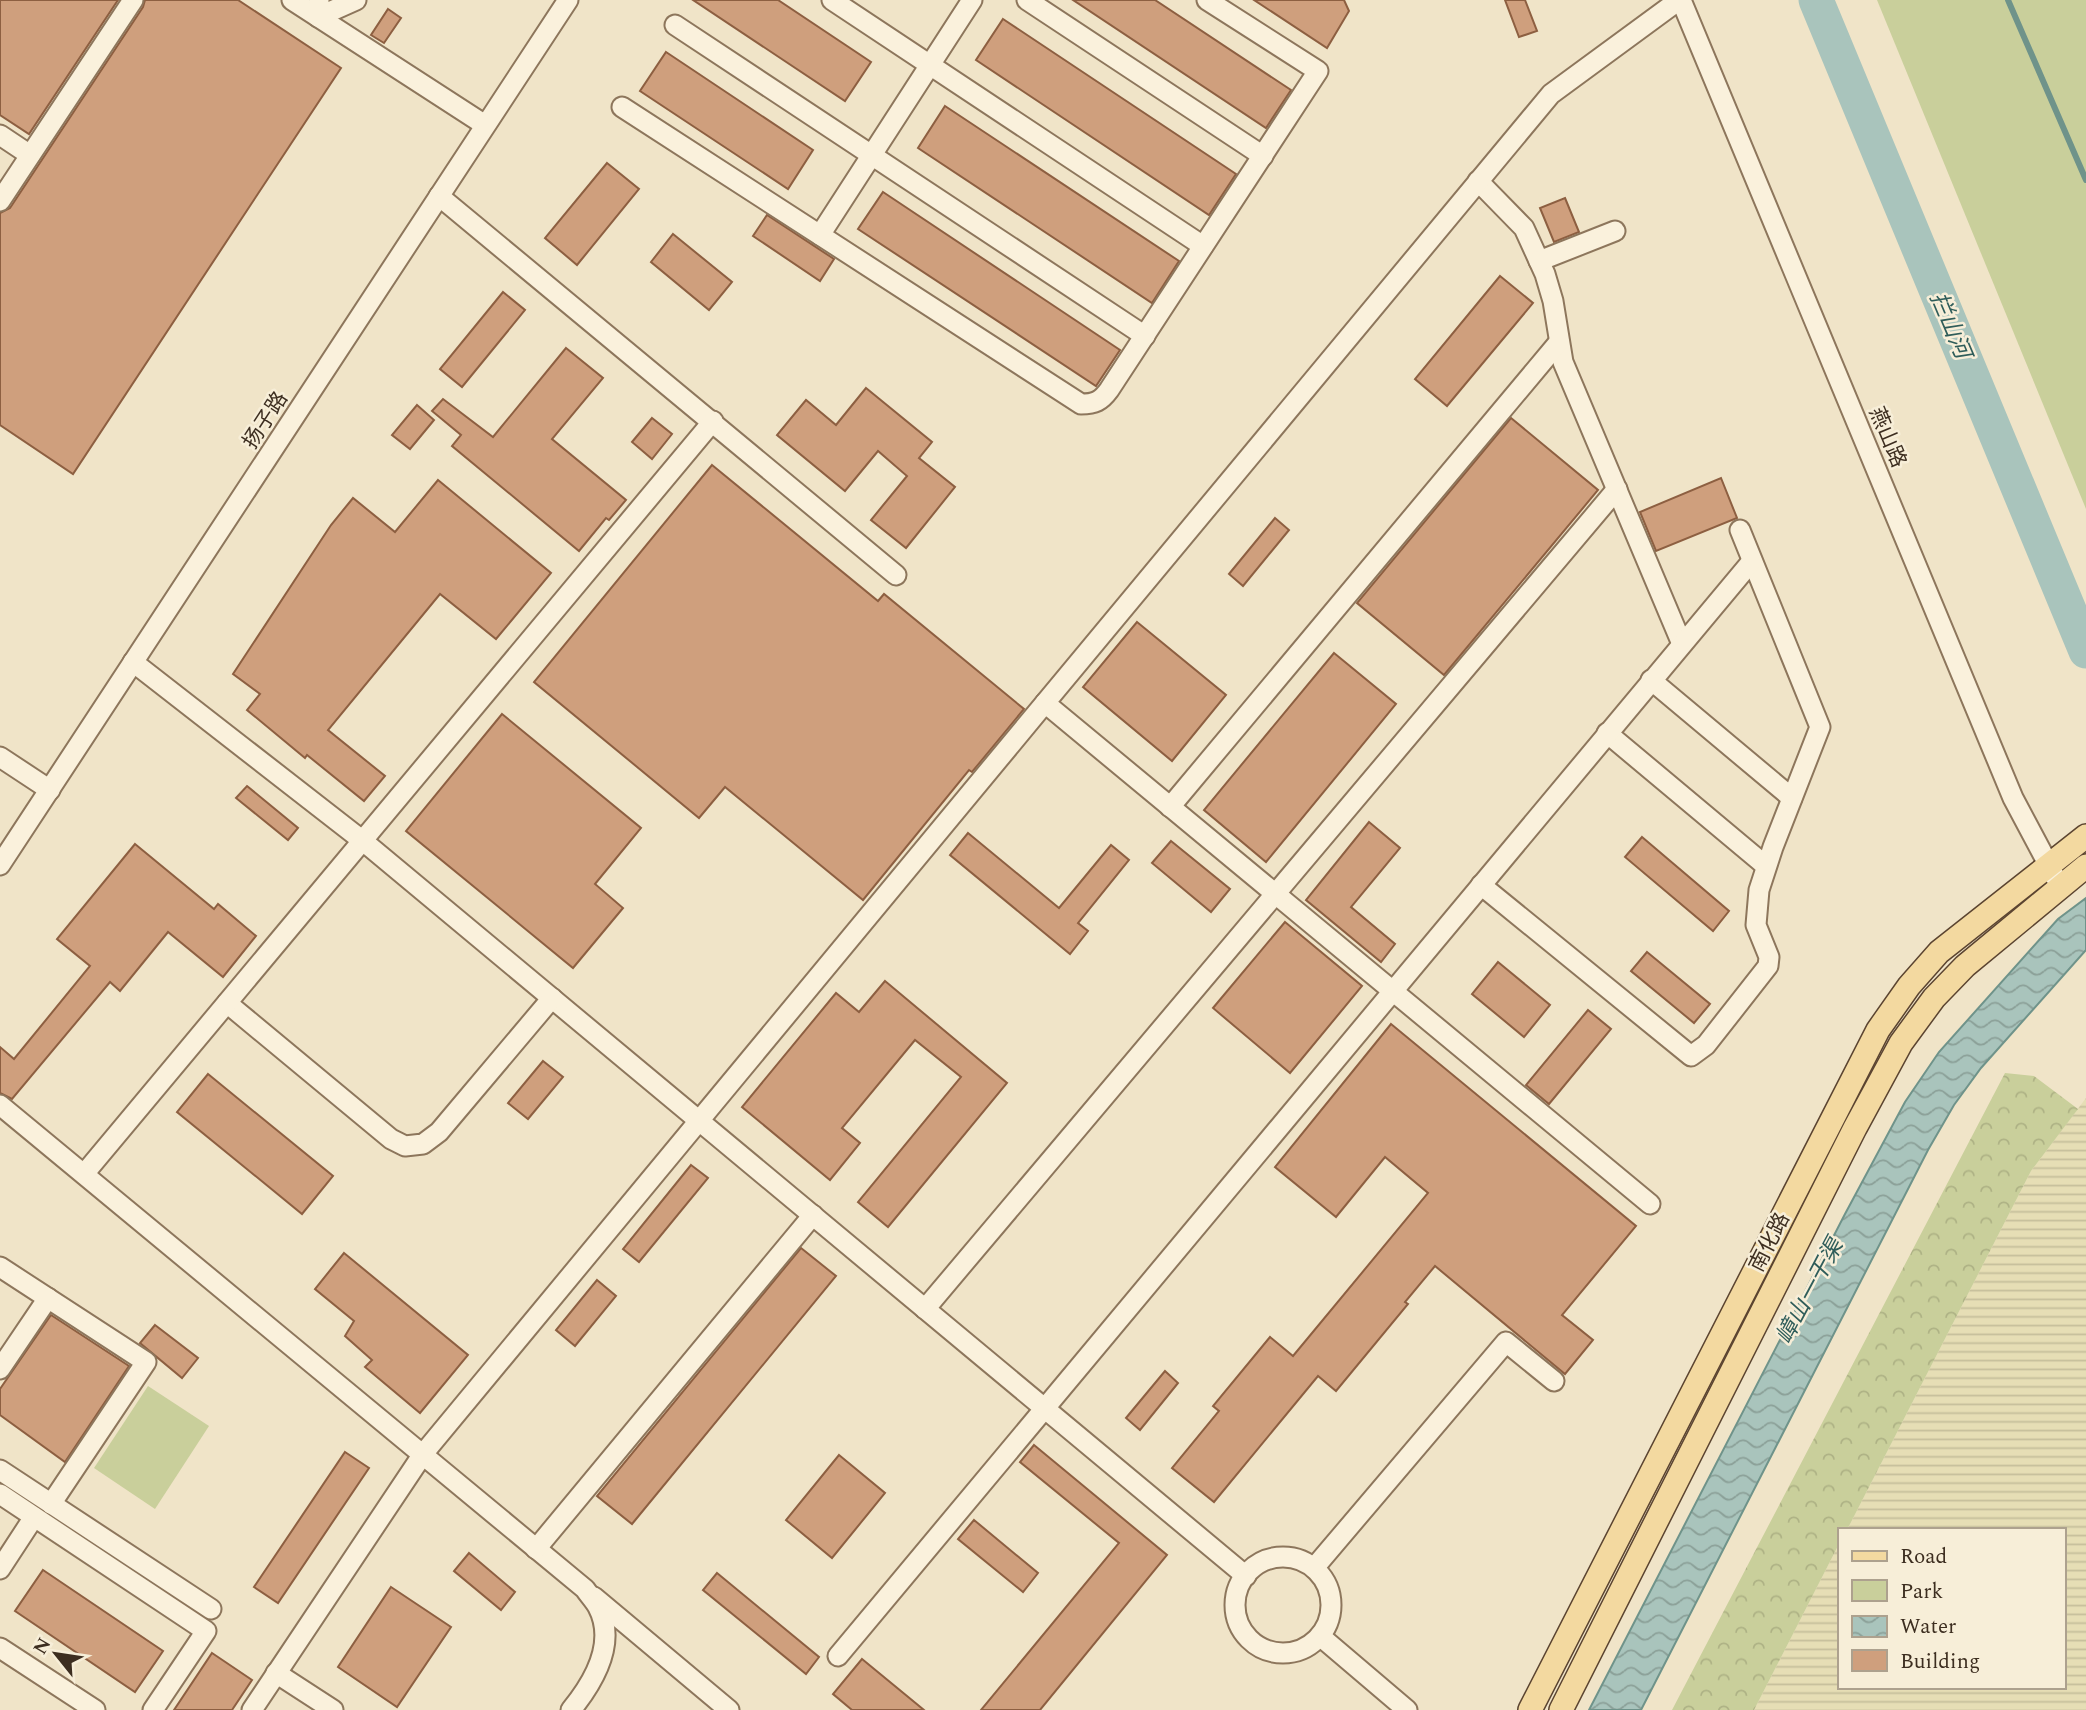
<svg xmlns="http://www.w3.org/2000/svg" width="2086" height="1710" font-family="Spectral,'Noto Sans SC',serif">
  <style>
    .farmland { fill: url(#farmland-rules) }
    .green { fill: #c9cf9b }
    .forest { fill: url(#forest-crowns) }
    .water { fill: url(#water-waves); stroke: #6f938a; stroke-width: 2 }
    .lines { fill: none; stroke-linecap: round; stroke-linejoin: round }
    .stream { stroke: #6f938a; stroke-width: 6 }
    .river { stroke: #a9c4bc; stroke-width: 35 }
    .building { fill: #cf9f7d; stroke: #8d5f41; stroke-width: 2 }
    .minor-casing { stroke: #8d765c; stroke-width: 23 }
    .major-casing { stroke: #5b4430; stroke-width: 26 }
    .minor { stroke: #faf1dc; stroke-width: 19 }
    .major { stroke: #f3d9a0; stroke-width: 23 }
    .labels { text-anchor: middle; stroke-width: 5; stroke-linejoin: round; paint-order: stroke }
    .street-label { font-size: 21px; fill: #3d2e20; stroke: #f7eed8 }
    .water-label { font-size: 23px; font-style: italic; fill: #2f5d5a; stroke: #f7eed8 }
  </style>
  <defs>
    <pattern id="farmland-rules" width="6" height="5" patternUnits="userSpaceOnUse" patternTransform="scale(1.75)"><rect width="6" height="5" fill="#e6deb5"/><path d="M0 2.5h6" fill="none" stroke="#c6bf9b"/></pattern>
    <pattern id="forest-crowns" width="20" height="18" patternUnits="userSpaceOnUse" patternTransform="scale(1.75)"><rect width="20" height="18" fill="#c9cf9b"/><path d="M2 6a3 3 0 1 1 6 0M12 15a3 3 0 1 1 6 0" fill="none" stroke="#aeb285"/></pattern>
    <pattern id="water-waves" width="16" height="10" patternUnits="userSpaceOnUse" patternTransform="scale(1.75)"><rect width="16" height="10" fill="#a9c4bc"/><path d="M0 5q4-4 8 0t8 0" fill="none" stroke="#8ba098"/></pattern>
  </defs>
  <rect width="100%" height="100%" fill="#f0e4c8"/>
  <path class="farmland" d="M2086 1098V1710H1754L1839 1544V1687H2063V1530H1847L2031 1171Z"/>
  <g class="green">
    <path d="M1877 0H2086V509Z"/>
    <path d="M148 1386 209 1426 155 1509 94 1468Z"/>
  </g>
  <path class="forest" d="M2005 1073 2034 1076 2078 1109 2031 1171 1847 1530H1839V1544L1754 1710H1672Z"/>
  <path class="water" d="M2086 898V950L1981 1068 1954 1105 1928 1150 1641 1710H1589L1845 1214 1905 1102 1939 1052 2058 919Z"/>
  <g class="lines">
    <path class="stream" d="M2008 0 2086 180"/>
    <path class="river" d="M1816 0 2086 651"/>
  </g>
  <g class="building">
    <path d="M0 0H118L29 134 0 115Z"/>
    <path d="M145 0H238L341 68 73 474 0 425V213L10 208 143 7Z"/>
    <path d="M693 0H778L871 62 845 101Z"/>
    <path d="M1073 0H1155L1291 90 1266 128Z"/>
    <path d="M1254 0H1344L1349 11 1327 48Z"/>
    <path d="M1505 0H1525L1537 31 1519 37Z"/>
    <path d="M388 9 401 18 384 43 371 35Z"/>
    <path d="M1003 19 1236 174 1209 215 976 60Z"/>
    <path d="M666 52 813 150 788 189 640 91Z"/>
    <path d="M945 106 1179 261 1152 303 918 148Z"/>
    <path d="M607 163 639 189 577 265 545 238Z"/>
    <path d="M883 192 1120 350 1096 386 858 229Z"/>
    <path d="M1565 198 1579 232 1554 242 1540 208Z"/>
    <path d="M767 215 834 259 820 281 753 236Z"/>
    <path d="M673 234 732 282 709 310 651 262Z"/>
    <path d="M1500 276 1533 303 1447 406 1415 379Z"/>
    <path d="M503 292 525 310 462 387 440 369Z"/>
    <path d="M566 348 603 378 552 439 626 500 609 520 606 518 579 551 452 446 461 435 432 411 443 399 493 437Z"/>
    <path d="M866 388 932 442 919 458 955 487 906 548 871 520 907 476 878 451 845 491 777 435 806 400 836 425Z"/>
    <path d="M417 405 434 420 410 449 392 435Z"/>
    <path d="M652 418 672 434 652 459 632 442Z"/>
    <path d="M1511 418 1598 490 1444 675 1357 603Z"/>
    <path d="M712 465 878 601 884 594 1024 709 972 772 969 770 863 900 725 787 699 818 534 682Z"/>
    <path d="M1721 478 1737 518 1656 551 1640 512Z"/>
    <path d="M438 480 551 573 496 639 440 594 328 730 385 776 364 801 307 755 305 758 247 710 260 694 233 674 331 525 353 498 395 532Z"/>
    <path d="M1275 518 1289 530 1243 586 1229 574Z"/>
    <path d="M1137 622 1226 695 1172 761 1083 687Z"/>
    <path d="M1334 653 1396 704 1266 862 1204 810Z"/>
    <path d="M502 714 641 828 595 884 623 908 573 968 406 831Z"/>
    <path d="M247 786 298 828 288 840 236 798Z"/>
    <path d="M1369 822 1400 848 1351 907 1395 944 1381 962 1306 900Z"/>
    <path d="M968 833 1059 908 1111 845 1129 860 1078 923 1088 931 1070 954 950 855Z"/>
    <path d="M1642 837 1729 911 1713 931 1625 857Z"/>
    <path d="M1171 841 1230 889 1211 912 1152 863Z"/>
    <path d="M135 844 214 909 218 904 256 936 223 977 168 932 120 991 110 982 12 1099 0 1093V1047L14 1059 90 966 57 939Z"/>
    <path d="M1285 922 1362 986 1290 1073 1213 1008Z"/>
    <path d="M1647 952 1710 1004 1694 1023 1631 971Z"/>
    <path d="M1498 962 1550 1005 1524 1037 1472 994Z"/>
    <path d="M885 981 1007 1083 888 1227 858 1202 961 1077 915 1040 842 1128 860 1143 830 1180 742 1107 836 993 859 1012Z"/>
    <path d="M1588 1010 1611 1029 1549 1104 1526 1085Z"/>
    <path d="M1391 1024 1636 1226 1562 1315 1593 1340 1565 1374 1435 1266 1405 1302 1408 1304 1336 1391 1318 1376 1214 1502 1172 1468 1219 1411 1213 1406 1270 1337 1293 1356 1428 1193 1385 1157 1336 1217 1275 1167Z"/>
    <path d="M543 1061 563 1077 528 1119 508 1103Z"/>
    <path d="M208 1074 333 1176 302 1214 177 1112Z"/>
    <path d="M691 1165 708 1178 639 1262 623 1249Z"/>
    <path d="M801 1248 836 1276 632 1524 597 1496Z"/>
    <path d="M344 1253 468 1355 420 1413 365 1367 372 1360 345 1336 354 1321 315 1289Z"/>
    <path d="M597 1280 616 1296 575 1346 556 1330Z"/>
    <path d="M51 1315 129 1366 65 1462 0 1415V1389Z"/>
    <path d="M155 1325 198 1358 182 1378 140 1343Z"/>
    <path d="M1165 1371 1178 1383 1140 1430 1126 1418Z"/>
    <path d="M1034 1445 1167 1555 1040 1710H981L1119 1543 1020 1462Z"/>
    <path d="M345 1452 369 1468 278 1603 254 1587Z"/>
    <path d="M839 1455 885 1493 832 1558 786 1520Z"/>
    <path d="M974 1520 1038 1573 1023 1592 958 1539Z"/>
    <path d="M469 1553 515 1592 501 1610 454 1571Z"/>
    <path d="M43 1570 163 1651 135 1692 15 1611Z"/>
    <path d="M717 1573 819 1657 806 1674 703 1590Z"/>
    <path d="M391 1587 451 1627 397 1707 338 1667Z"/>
    <path d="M212 1653 252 1680 232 1710H174Z"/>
    <path d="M862 1659 924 1710H852L833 1694Z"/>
  </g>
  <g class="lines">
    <g class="minor-casing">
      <g id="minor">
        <path d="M292 0 485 125"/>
        <path d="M319 0 318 17 356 0"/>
        <path d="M832 0 1203 246"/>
        <path d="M1027 0 1263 156"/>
        <path d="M1681 0 2013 798 2055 877"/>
        <path d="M675 25 1145 336"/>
        <path d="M622 107 1081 404C1095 404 1101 401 1109 390L1318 71 1207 0"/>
        <path d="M0 135 30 155"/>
        <path d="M1478 181 1524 228 1545 274 1553 301 1563 362 1682 644"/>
        <path d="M439 196 896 575"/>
        <path d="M0 201 133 0"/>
        <path d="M820 235 972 0"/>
        <path d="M1539 261 1615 231"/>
        <path d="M133 662 363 841 1246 1576"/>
        <path d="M1651 680 1792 798"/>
        <path d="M1607 733 1766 866"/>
        <path d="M0 757 50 790"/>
        <path d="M1170 807 1559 342"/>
        <path d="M0 865 568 0"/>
        <path d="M1481 885 1691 1056 1706 1045 1768 966 1769 957 1756 925 1759 890 1773 847 1820 727 1740 530"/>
        <path d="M227 1003 391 1139 405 1146 423 1144 439 1132 552 998"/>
        <path d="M0 1105 585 1589C589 1595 595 1601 598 1607 617 1643 593 1683 571 1710"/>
        <path d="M84 1174 713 421"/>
        <path d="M1650 1204 1045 703 1551 94 1679 0"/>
        <path d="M0 1267 146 1362 51 1504"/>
        <path d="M925 1309 1617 489"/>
        <path d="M0 1369 48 1298"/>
        <path d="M0 1470 211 1609"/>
        <path d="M0 1494 206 1631 153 1710"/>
        <path d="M536 1549 813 1215"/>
        <circle cx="1283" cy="1605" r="48"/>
        <path d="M1314 1568 1506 1342 1554 1381"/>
        <path d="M0 1569 34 1517"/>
        <path d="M594 1597 729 1710"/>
        <path d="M1320 1636 1407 1710"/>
        <path d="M0 1648 95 1710"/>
        <path d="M838 1656 1752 561"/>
        <path d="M276 1673 333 1710"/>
        <path d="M252 1710 423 1454 1045 703"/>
      </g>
    </g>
    <g class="major-casing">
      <g id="major">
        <path d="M1530 1710 1878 1030 1909 986 1939 952 2086 836"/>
        <path d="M1561 1710 1855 1128 1901 1043 1934 998 1965 966 2086 866"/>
      </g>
    </g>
    <use href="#minor" class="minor"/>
    <use href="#major" class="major"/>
  </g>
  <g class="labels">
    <g class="street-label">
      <text transform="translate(265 420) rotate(-57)" y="7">扬子路</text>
      <text transform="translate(1888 437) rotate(67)" y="7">燕山路</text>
      <text transform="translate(1769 1242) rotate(-63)" y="7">南化路</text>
    </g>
    <g class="water-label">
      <text transform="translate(1951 325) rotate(67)" y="8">拦山河</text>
      <text transform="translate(1809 1291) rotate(-62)" y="8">嶂山一干渠</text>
    </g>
  </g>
  <rect x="1838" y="1528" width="228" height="161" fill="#f7eed8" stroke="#ada18e" stroke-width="2"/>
  <rect x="1852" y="1551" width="35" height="10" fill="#f3d9a0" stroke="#ada18e" stroke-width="2"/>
  <text x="1900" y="1563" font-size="21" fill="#3d2e20">Road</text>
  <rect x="1852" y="1580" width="35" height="21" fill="#c9cf9b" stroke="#ada18e" stroke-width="2"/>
  <text x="1900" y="1598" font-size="21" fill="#3d2e20">Park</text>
  <rect x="1852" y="1616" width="35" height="21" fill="url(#water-waves)" stroke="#ada18e" stroke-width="2"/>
  <text x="1900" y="1633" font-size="21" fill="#3d2e20">Water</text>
  <rect x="1852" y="1650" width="35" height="21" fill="#cf9f7d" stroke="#ada18e" stroke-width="2"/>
  <text x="1900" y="1668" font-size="21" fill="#3d2e20">Building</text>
  <g transform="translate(56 1654) rotate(300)" stroke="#f7eed8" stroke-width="5" paint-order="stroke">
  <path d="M0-5L12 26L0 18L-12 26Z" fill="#3d2e20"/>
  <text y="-10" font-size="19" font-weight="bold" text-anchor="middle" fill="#3d2e20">N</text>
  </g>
</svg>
